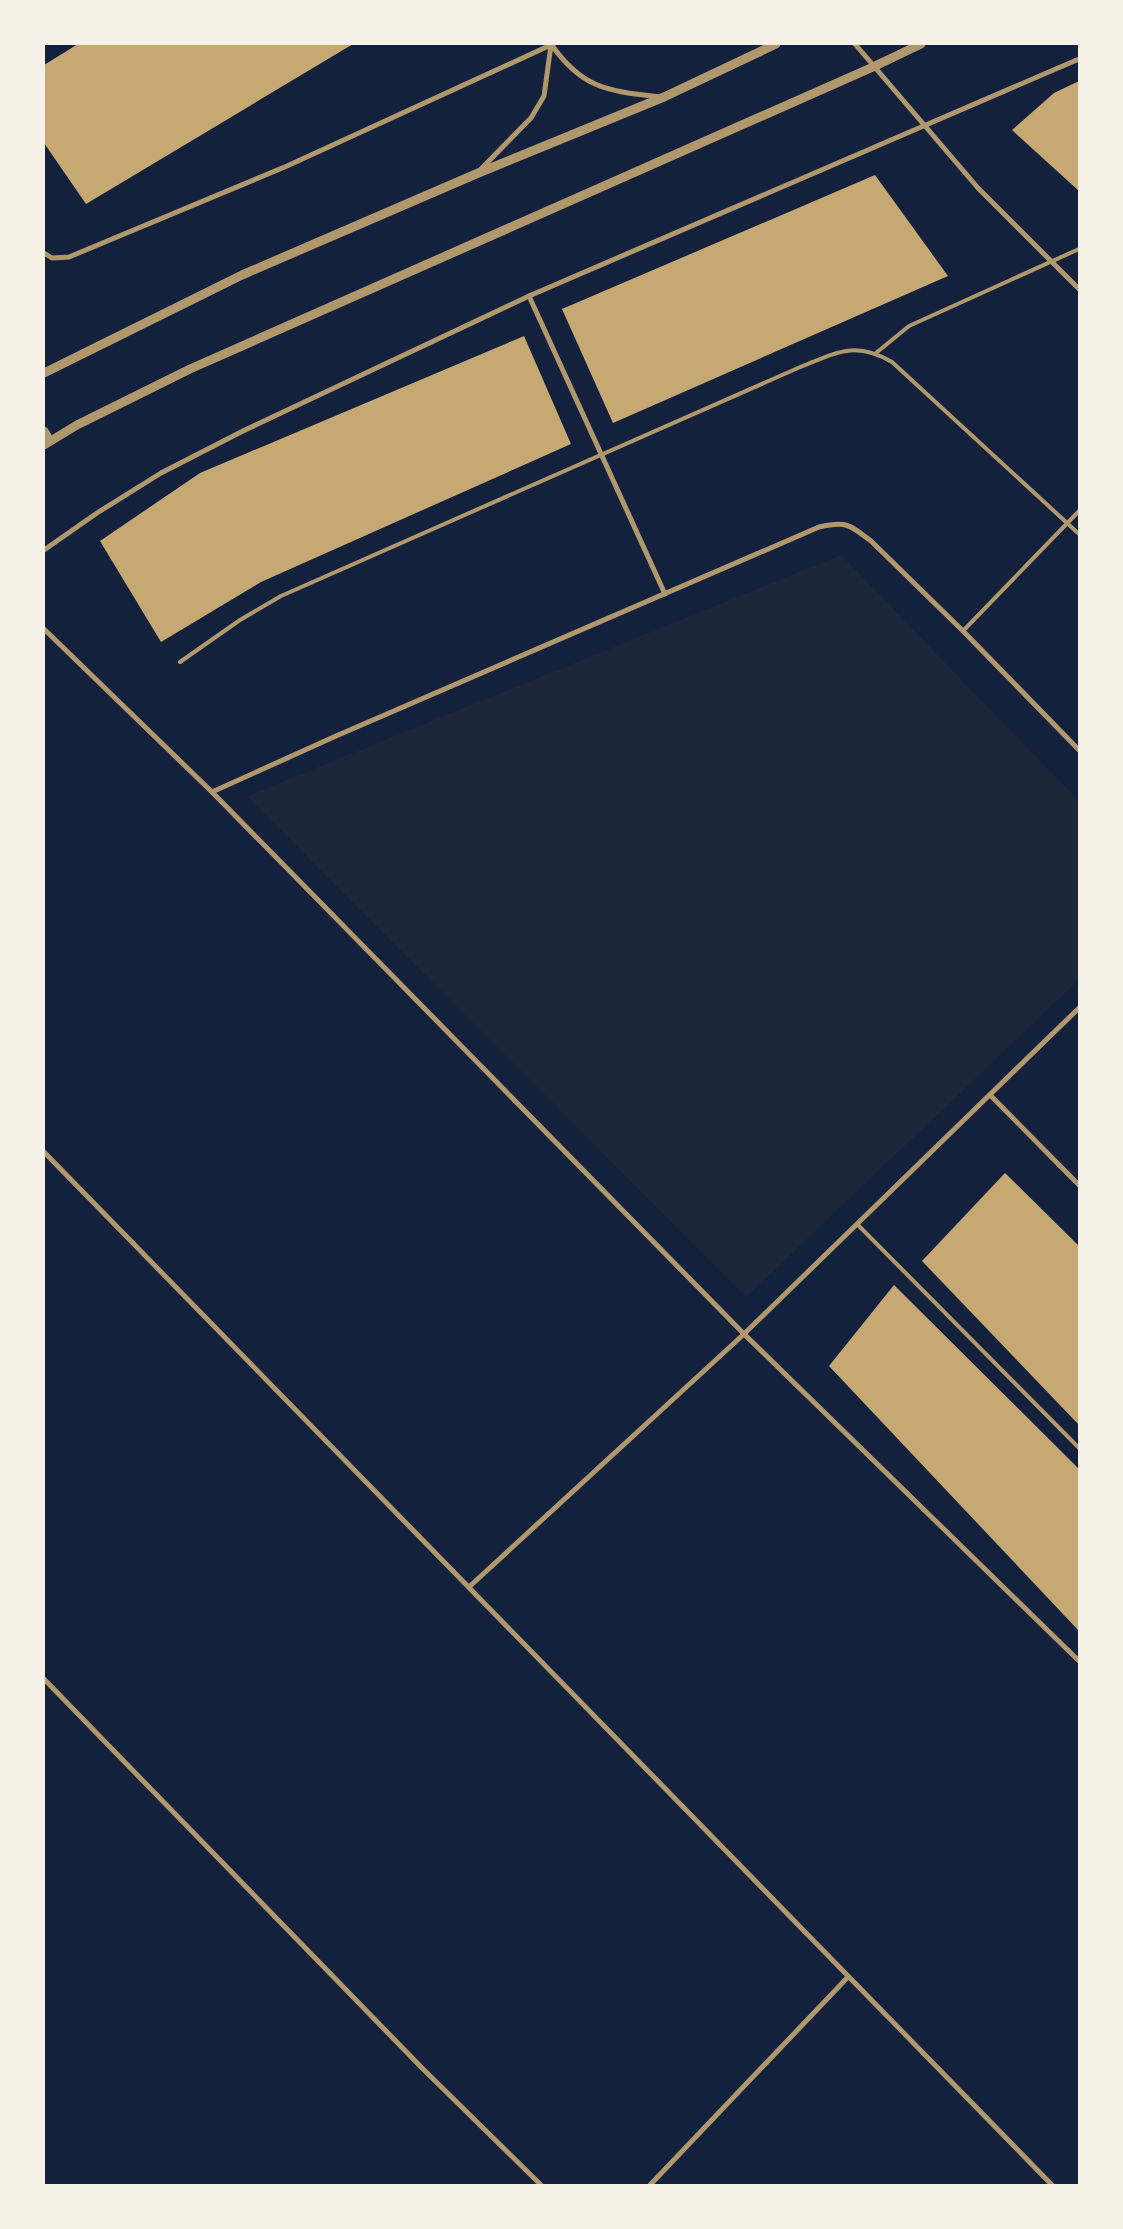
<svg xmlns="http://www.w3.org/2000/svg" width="1123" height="2229" font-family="Rubik,sans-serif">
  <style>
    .green { fill: #1d2539 }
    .building { fill: #c6a872 }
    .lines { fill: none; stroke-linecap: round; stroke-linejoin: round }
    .service { stroke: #b1986c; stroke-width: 4 }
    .minor { stroke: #b1986c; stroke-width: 5 }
    .tertiary { stroke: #b1986c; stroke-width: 9 }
  </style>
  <rect width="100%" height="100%" fill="#14213d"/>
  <path class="green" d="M841 555 1079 801V980L746 1297 247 796Z"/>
  <g class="building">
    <path d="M78 44H353L86 204 44 143V65Z"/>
    <path d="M1079 81V191L1012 130 1054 93Z"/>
    <path d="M875 175 948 276 613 423 562 309Z"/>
    <path d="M524 336 571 444 261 582 161 642 100 541 200 473Z"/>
    <path d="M1005 1173 1079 1246V1425L922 1261Z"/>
    <path d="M894 1285 1079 1469V1631L829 1366Z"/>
  </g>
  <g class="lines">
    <g class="service">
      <path d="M876 353 909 326 1079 249"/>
      <path d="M963 631 1079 511"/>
      <path d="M180 662 240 620 281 596 798 368C836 353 854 340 892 362L1079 534"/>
      <path d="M857 1224 1079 1448"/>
    </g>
    <g class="minor">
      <path d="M551 44C583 90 609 91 661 97"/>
      <path d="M855 44 978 188 1079 289"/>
      <path d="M479 171 531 118 544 96 551 45"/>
      <path d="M44 253 52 258 69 257 287 166 553 44"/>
      <path d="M529 296 665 594"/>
      <path d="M44 550 97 513 161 473 243 431 529 296 1079 59"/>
      <path d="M44 629 212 792 744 1334 1079 1661"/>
      <path d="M212 792 336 736 819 527C846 521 849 524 871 541L963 631 1079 750"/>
      <path d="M990 1095 1079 1185"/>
      <path d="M44 1152 1052 2185"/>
      <path d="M469 1587 744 1334 1079 1008"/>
      <path d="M44 1679 422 2068 541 2185"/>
      <path d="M650 2185 848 1977"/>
    </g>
    <g class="tertiary">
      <path d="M44 373 242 275 476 174 664 97 776 44"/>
      <path d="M44 431 50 441"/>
      <path d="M44 445 77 425 190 369 873 67 921 44"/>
    </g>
  </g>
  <rect width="1123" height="2229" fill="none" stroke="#f6f1e7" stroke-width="90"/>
</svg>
